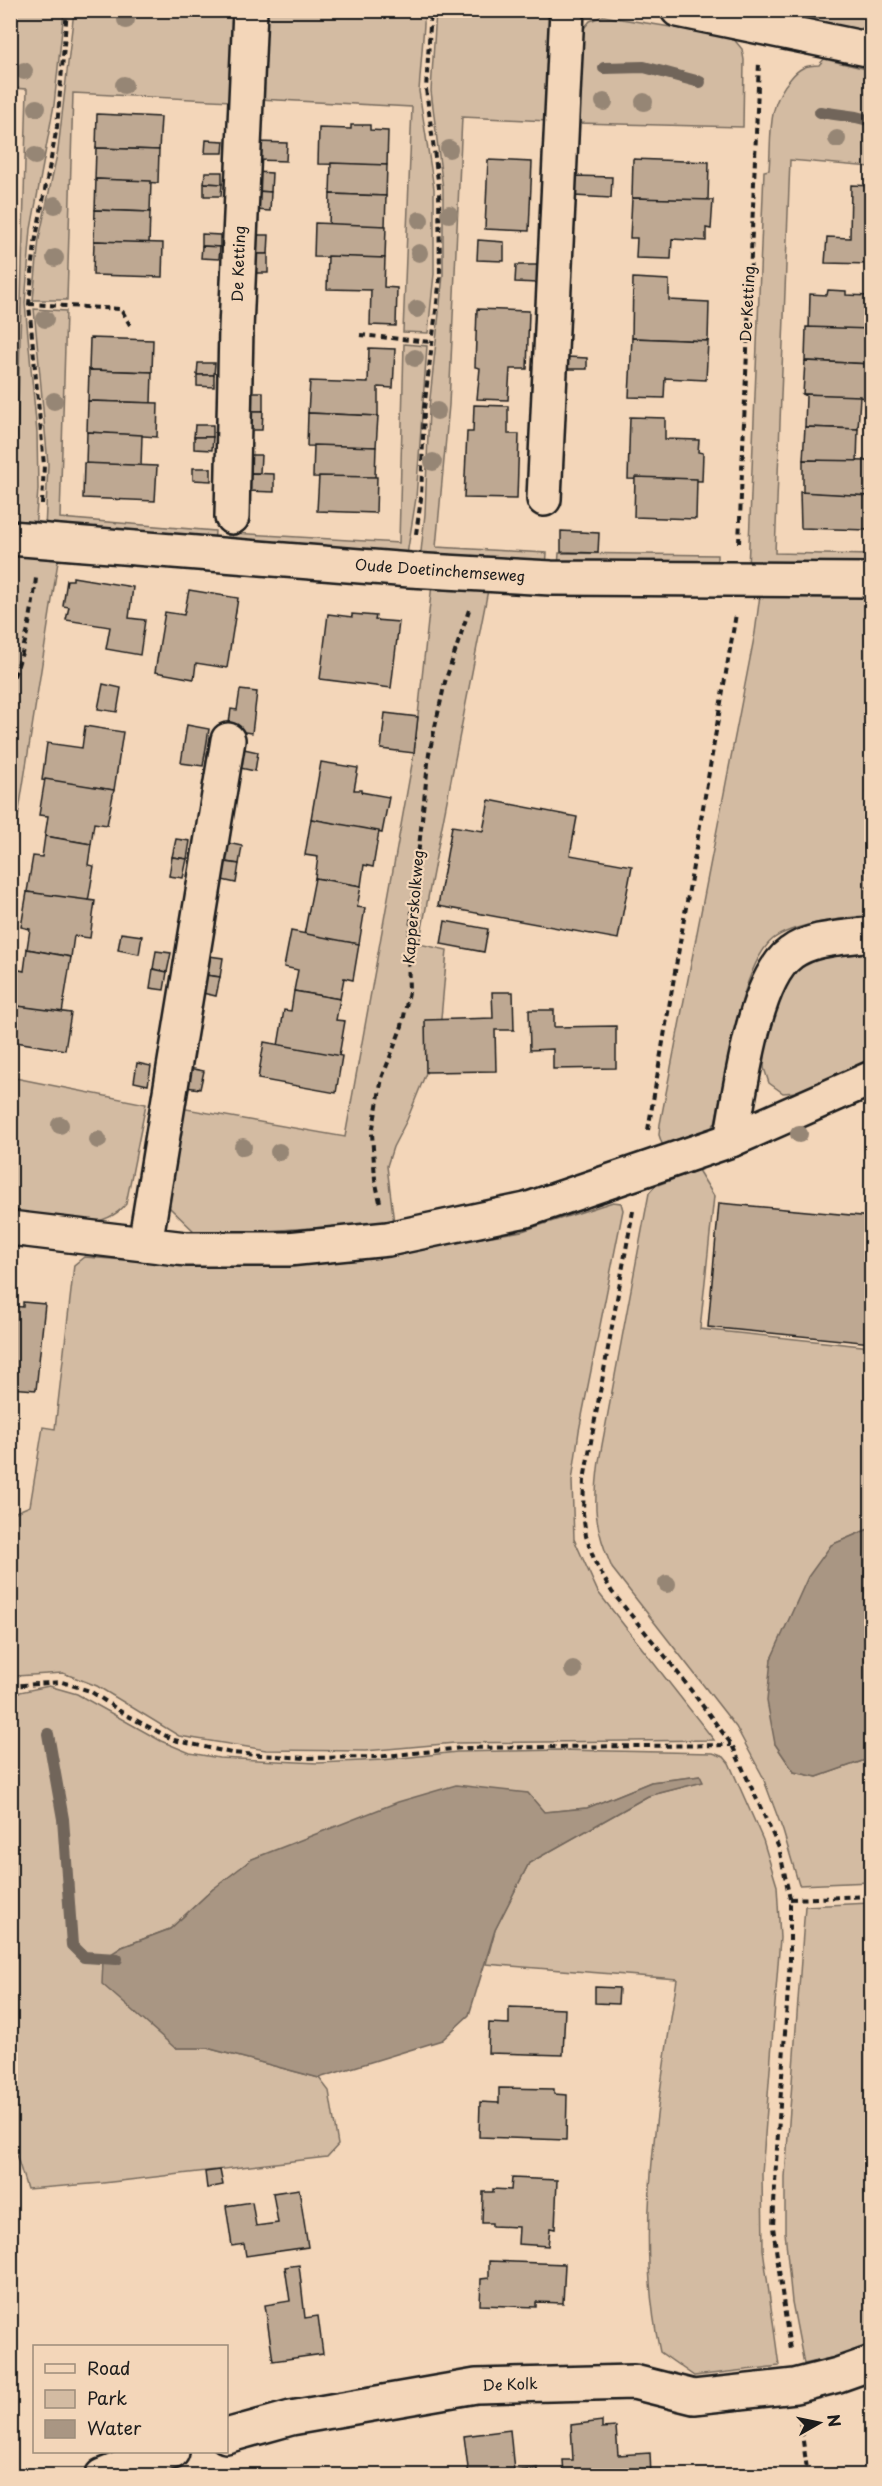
<svg xmlns="http://www.w3.org/2000/svg" width="882" height="2486" font-family="'Playpen Sans',sans-serif">
  <style>
    .green { fill: #d3bba2; stroke: #786c5f; stroke-width: 1.5 }
    .water { fill: #a99683; stroke: #71655a; stroke-width: 1.5 }
    .lines { fill: none; stroke-linecap: round; stroke-linejoin: round }
    .stream { stroke: #71655a; stroke-width: 12 }
    .building { fill: #bea892; stroke: #1c1c1c; stroke-width: 1.5 }
    .street-casing { stroke: #1c1c1c; stroke-width: 38 }
    .path { stroke: #1c1c1c; stroke-width: 4; stroke-dasharray: 6 4.5; stroke-linecap: butt }
    .street { stroke: #f3d6b9; stroke-width: 33 }
    .tree { fill: #968675 }
    .labels { text-anchor: middle; stroke-width: 4.5; stroke-linejoin: round; paint-order: stroke }
    .street-label { font-size: 15px; fill: #1c1c1c; stroke: #f3d6b9 }
  </style>
  <rect width="100%" height="100%" fill="#f3d6b9"/>
  <filter id="ink" filterUnits="userSpaceOnUse"><feTurbulence type="fractalNoise" baseFrequency=".0167" numOctaves="2"/><feDisplacementMap in="SourceGraphic" scale="12" xChannelSelector="R" yChannelSelector="G"/><feConvolveMatrix kernelMatrix="1 2 1 2 8 2 1 2 1" color-interpolation-filters="sRGB"/></filter>
  <g filter="url(#ink)">
    <g class="green">
      <path d="M11 11H64L54 105 31 229 25 303 37 433 38 489 35 531 11 528V516H15L27 89 11 88Z"/>
      <path d="M74 11H234L231 101 73 93 67 300H33L39 239 58 150Z"/>
      <path d="M261 11H425L419 91 434 189V274L428 333 403 332 412 107 259 99Z"/>
      <path d="M436 11H543L549 19 551 32 548 121 462 117 449 405 436 547 547 553 546 568 420 561 425 514 429 408 443 275V189L431 91Z"/>
      <path d="M771 11H871V24L858 30 780 16Z"/>
      <path d="M603 16 732 37 742 49 744 60 743 127 577 123 579 34 590 21Z"/>
      <path d="M824 59 871 70V167L790 160 775 553 871 555V570L748 569 764 171 769 170C772 135 766 106 791 78 799 68 806 65 819 65Z"/>
      <path d="M34 309 66 311 60 518 215 531 214 546 45 530 48 464Z"/>
      <path d="M404 344 427 346 416 498 406 561 231 547 232 533 399 543Z"/>
      <path d="M11 551 59 555 11 862Z"/>
      <path d="M559 553 717 555V571L558 568Z"/>
      <path d="M432 584 489 585 419 944 447 950 440 1030 430 1063 407 1120 393 1147 387 1166 394 1223 198 1235 169 1207 166 1197 181 1108 345 1137 414 753Z"/>
      <path d="M760 595 870 596 865 887H871V915C846 918 794 923 773 939 740 966 725 1080 715 1123L706 1135 672 1147 662 1144 659 1135 660 1124 755 633Z"/>
      <path d="M871 953V1059L797 1092 783 1093 769 1083 764 1068 766 1039 781 990 795 971 822 957Z"/>
      <path d="M10 1077 146 1104 126 1204C99 1237 48 1218 11 1212Z"/>
      <path d="M698 1170 714 1196 700 1329 871 1347V1528L831 1545 771 1659 775 1744 794 1772 817 1777 871 1758V1882L799 1885 783 1831 762 1775 736 1727 612 1568C594 1526 593 1506 599 1461L649 1193 655 1186Z"/>
      <path d="M613 1202 621 1203 623 1210 579 1431 572 1481 574 1539 598 1592 714 1740 455 1743 365 1751 266 1750 179 1736 97 1686 63 1673 16 1676V1669L11 1670V1514L30 1506 43 1427 55 1429 74 1265 84 1257 152 1262 277 1261 406 1251 522 1231Z"/>
      <path d="M49 1686 77 1694 161 1741 190 1753 219 1758 318 1763 383 1760 457 1752 559 1750 713 1753 724 1757 729 1763 763 1840 777 1886 780 1938 762 2174 763 2249 779 2366 694 2376 660 2352C633 2232 659 2100 677 1979L486 1964 495 1930 529 1863 648 1796 702 1782 700 1776 651 1782 587 1808 544 1812 527 1793 213 1889 170 1929 122 1947 175 2048H207L319 2078 329 2091 338 2145 327 2157 103 2183 27 2189 10 2135V1694Z"/>
      <path d="M871 1903V2344L845 2355 804 2364 792 2302 785 2232V2177L805 1906Z"/>
    </g>
    <g class="water">
      <path d="M871 1528V1758L817 1777 794 1772 775 1744 767 1701 771 1659 808 1577 831 1545Z"/>
      <path d="M700 1776 703 1782 648 1796 529 1863 495 1930 469 2015 442 2040 319 2078 207 2048H175L102 1984 103 1959 122 1947 170 1929 213 1889 252 1859 398 1802 456 1785 528 1793 544 1812 587 1808 651 1782Z"/>
    </g>
    <g class="lines">
      <g class="stream">
        <path d="M604 68 644 67 700 82"/>
        <path d="M820 112 856 117 872 121"/>
        <path d="M48 1734 63 1819 72 1945 84 1957 117 1959"/>
      </g>
    </g>
    <g class="building">
      <path d="M97 114 161 117 159 150 96 148Z"/>
      <path d="M351 125H370V130L388 131 387 165 318 164 319 128 351 129Z"/>
      <path d="M206 140 224 141 223 153H205Z"/>
      <path d="M258 142 287 143 286 161 257 160Z"/>
      <path d="M96 148 159 150 158 183 96 179 95 181Z"/>
      <path d="M633 159 709 162 708 201 632 198Z"/>
      <path d="M488 160 532 162 529 231 485 229Z"/>
      <path d="M331 163 387 165 386 196 330 194Z"/>
      <path d="M205 172H222V184L204 183Z"/>
      <path d="M256 172 272 173 271 192 256 191Z"/>
      <path d="M575 176 612 177 611 198 574 196Z"/>
      <path d="M96 179 151 181 150 212 95 210Z"/>
      <path d="M204 183 222 184 221 196H204Z"/>
      <path d="M851 185 872 186V264L825 263 827 237 850 238Z"/>
      <path d="M256 191 271 192 270 211 255 210Z"/>
      <path d="M330 194 386 196 385 227 329 225Z"/>
      <path d="M632 198 713 200 711 229 706 228V241L672 239 671 259 636 258 637 238H630Z"/>
      <path d="M95 210 150 212 149 244 94 241Z"/>
      <path d="M315 223 386 226 385 258 314 257Z"/>
      <path d="M202 234 220 235V247L202 246Z"/>
      <path d="M254 235H269L268 254H253Z"/>
      <path d="M478 240 504 242V261L477 260Z"/>
      <path d="M94 241 163 243 162 277 93 275Z"/>
      <path d="M202 246 220 247 219 259 201 258Z"/>
      <rect x="253" y="254" width="15" height="19"/>
      <path d="M328 256 385 258 384 287 397 288 396 326 370 325 371 290 327 289Z"/>
      <path d="M516 265H539L538 283 515 282Z"/>
      <path d="M633 278 669 280V300L709 302 708 341 632 338Z"/>
      <path d="M828 290 846 291V295L870 296 869 331 809 329 810 294 827 295Z"/>
      <path d="M477 309 529 311 527 369H510L508 400 477 399 480 368 475 367Z"/>
      <path d="M806 327 872 329V364L805 361Z"/>
      <path d="M90 338 153 340 152 372 89 370Z"/>
      <path d="M632 338 708 341 706 380 665 378 664 398 629 397Z"/>
      <path d="M369 348 395 349 393 388 378 387V416L308 413 310 381 368 383Z"/>
      <path d="M567 357 587 358V369H566Z"/>
      <path d="M805 361 872 364V398L803 394Z"/>
      <path d="M198 363H215L214 375H197Z"/>
      <path d="M89 370 152 372 151 403 88 401Z"/>
      <path d="M197 375H214V387L197 386Z"/>
      <path d="M248 392H263V411H247Z"/>
      <path d="M803 394 860 396 858 429 805 427 806 396Z"/>
      <path d="M88 401 158 403 157 437 87 432Z"/>
      <path d="M474 405 508 406V434H519L517 499 464 498 467 432H473Z"/>
      <path d="M247 411H263L262 430H247Z"/>
      <path d="M308 413 378 416 376 447 307 446Z"/>
      <path d="M630 417 665 418V439L699 440 698 452 703 453 702 481 628 479Z"/>
      <path d="M195 425H213V437H194Z"/>
      <path d="M805 427 858 429 857 462 803 460Z"/>
      <path d="M87 432 142 435 141 466 86 464Z"/>
      <path d="M194 437H213L212 450 194 449Z"/>
      <path d="M314 445 376 447 375 478 313 477Z"/>
      <path d="M246 455H261L260 473H246Z"/>
      <path d="M803 460 871 461 870 496 803 493Z"/>
      <path d="M84 463 157 466 155 501 83 498Z"/>
      <path d="M193 468H211V481L193 480Z"/>
      <path d="M246 473 274 474V492L245 491Z"/>
      <path d="M319 476 377 477 376 513 317 511Z"/>
      <path d="M635 477 697 479 696 519 634 517Z"/>
      <path d="M800 492 870 496 868 530 801 528Z"/>
      <path d="M561 531 599 533 598 553 561 552Z"/>
      <path d="M73 577 133 587 129 618 145 620 140 655 106 649 110 627 66 620 69 607 63 606 67 580H73Z"/>
      <path d="M189 590 238 598 227 668 196 663 194 679 155 672 165 612 184 615Z"/>
      <path d="M328 614 352 617V614L376 616 375 620 399 622 391 688 320 679Z"/>
      <path d="M103 684 121 688 117 712 98 709Z"/>
      <path d="M240 690 257 692 252 733 228 730 231 709 237 710Z"/>
      <path d="M385 713 418 717 414 753 381 749Z"/>
      <path d="M187 725 209 729 203 766 181 763Z"/>
      <path d="M85 726 123 732 114 790 42 780 47 743 82 748Z"/>
      <path d="M244 749 258 752 255 771 240 768Z"/>
      <path d="M321 762 358 768 354 790H361V792L389 797 382 833 311 819Z"/>
      <path d="M45 779 114 790 107 825 94 823 91 844 45 836 48 816 39 815Z"/>
      <path d="M489 800 577 817 570 855 632 866 618 939 438 906 452 826 483 831Z"/>
      <path d="M311 819 379 831 373 867 364 865 361 886 315 878 318 857 305 855Z"/>
      <path d="M45 836 91 844 88 865 94 866 88 902 27 892 33 856 42 857Z"/>
      <path d="M176 839 190 841 187 859 172 857Z"/>
      <path d="M228 843 242 846 239 864 225 862Z"/>
      <path d="M172 857 187 859 183 878 169 876Z"/>
      <path d="M225 862 239 864 236 883 222 880Z"/>
      <path d="M315 878 361 886 357 907 365 908 359 944 304 935Z"/>
      <path d="M27 892 95 901 90 938 74 936 71 957 27 949 30 929 21 927Z"/>
      <path d="M445 921 488 929 484 952 441 944Z"/>
      <path d="M291 931 359 944 353 980 344 978 340 999 294 991 298 970 284 967Z"/>
      <path d="M121 933 142 936 139 954 118 950Z"/>
      <path d="M27 949 71 957 62 1013 10 1005 15 969 24 971Z"/>
      <path d="M156 951 171 953 167 972 153 969Z"/>
      <path d="M209 956 223 958 220 977 205 975Z"/>
      <path d="M153 969 167 972 164 990 150 988Z"/>
      <path d="M205 975 220 977 216 996 202 993Z"/>
      <path d="M294 991 340 999 336 1020 345 1021 339 1056 278 1046 284 1010 291 1011Z"/>
      <path d="M492 992H513L514 1030H495L496 1071 426 1072 425 1020 493 1018Z"/>
      <path d="M10 1005 71 1013 65 1050 10 1041Z"/>
      <path d="M529 1010H554V1027L616 1026V1068L553 1069V1049L530 1050Z"/>
      <path d="M264 1042 342 1056 336 1093 258 1079Z"/>
      <path d="M137 1063 151 1066 148 1085 134 1082Z"/>
      <path d="M189 1068 204 1071 200 1089 186 1087Z"/>
      <path d="M719 1203 872 1217V1343L708 1327Z"/>
      <path d="M23 1302 45 1304 36 1390 10 1388V1306L23 1307Z"/>
      <path d="M595 1987 619 1988 618 2004 595 2003Z"/>
      <path d="M509 2007 565 2009 563 2055 488 2053 489 2023 509 2024Z"/>
      <path d="M499 2088 554 2089V2094L567 2095 566 2140 479 2137 480 2102 499 2103Z"/>
      <path d="M220 2170 223 2185 207 2188 205 2172Z"/>
      <path d="M512 2178 557 2180 555 2229 550 2228 548 2246 518 2244 519 2227 492 2226V2223H482L483 2192H493V2189L511 2190Z"/>
      <path d="M299 2189 308 2247 246 2256 244 2244 232 2246 226 2206 252 2202 256 2226 278 2223 273 2193Z"/>
      <path d="M489 2261 565 2264 563 2303 536 2302V2307L480 2305 481 2279 489 2278Z"/>
      <path d="M299 2265 305 2318 318 2316 323 2354 273 2361 265 2305 290 2301 285 2267Z"/>
      <path d="M602 2421V2428L616 2427 618 2455 650 2453 651 2476H564L563 2460H573L571 2425Z"/>
      <path d="M510 2430 514 2471 538 2468V2476H469L464 2436Z"/>
    </g>
    <g class="lines">
      <g class="street-casing">
        <g id="street">
          <path d="M678 10 872 50"/>
          <path d="M544 499 567 10"/>
          <path d="M232 517 236 329 250 10"/>
          <path d="M10 538 410 570 551 578 872 580"/>
          <path d="M731 1140C740 1094 753 980 791 953 812 937 846 938 872 934"/>
          <path d="M10 1228 186 1249H288L388 1239 526 1210 731 1140 872 1078"/>
          <path d="M145 1244 228 740"/>
          <path d="M226 2436 291 2418 476 2386 634 2382 694 2397 795 2386 838 2375 872 2363"/>
          <path d="M102 2476 137 2462 172 2452"/>
        </g>
      </g>
      <g class="path">
        <path d="M29 304 121 309 130 325"/>
        <path d="M360 335 431 342"/>
        <path d="M42 504 44 465 29 304 35 243 57 127 67 10"/>
        <path d="M416 534 421 499 424 409 440 278 439 188 426 89 431 10"/>
        <path d="M739 543 759 62"/>
        <path d="M10 686C25 651 32 615 36 578"/>
        <path d="M648 1130 736 614"/>
        <path d="M380 1202 375 1179 372 1133 382 1078 402 1026 409 992 408 949 429 754 445 682 469 610"/>
        <path d="M633 1211 584 1480 583 1513 586 1536 595 1562 612 1592 669 1661 732 1745 779 1848 790 1899V1960L776 2163 773 2227 790 2350"/>
        <path d="M10 1686 62 1682 90 1691 126 1715 174 1740 231 1753 305 1758 376 1757 462 1748 731 1745"/>
        <path d="M790 1899 872 1896"/>
        <path d="M800 2420 808 2476"/>
      </g>
      <use href="#street" class="street"/>
    </g>
    <g class="tree">
      <circle cx="126" cy="20" r="9"/>
      <circle cx="24" cy="71" r="9"/>
      <circle cx="124" cy="85" r="9"/>
      <circle cx="604" cy="102" r="9"/>
      <circle cx="644" cy="102" r="9"/>
      <circle cx="37" cy="108" r="9"/>
      <circle cx="837" cy="139" r="9"/>
      <circle cx="449" cy="149" r="9"/>
      <circle cx="35" cy="156" r="9"/>
      <circle cx="55" cy="205" r="9"/>
      <circle cx="449" cy="214" r="9"/>
      <circle cx="420" cy="220" r="9"/>
      <circle cx="419" cy="253" r="9"/>
      <circle cx="55" cy="258" r="9"/>
      <circle cx="417" cy="309" r="9"/>
      <circle cx="45" cy="319" r="9"/>
      <circle cx="415" cy="358" r="9"/>
      <circle cx="54" cy="401" r="9"/>
      <circle cx="437" cy="411" r="9"/>
      <circle cx="433" cy="462" r="9"/>
      <circle cx="60" cy="1125" r="9"/>
      <circle cx="799" cy="1134" r="9"/>
      <circle cx="98" cy="1140" r="9"/>
      <circle cx="243" cy="1147" r="9"/>
      <circle cx="279" cy="1152" r="9"/>
      <circle cx="667" cy="1584" r="9"/>
      <circle cx="573" cy="1670" r="9"/>
    </g>
  </g>
  <g class="labels">
    <g class="street-label">
      <text transform="translate(239 264) rotate(-88)" y="5">De Ketting</text>
      <text transform="translate(748 304) rotate(-87)" y="5">De Ketting</text>
      <text transform="translate(440 571) rotate(4)" y="5">Oude Doetinchemseweg</text>
      <text transform="translate(414 907) rotate(-85)" y="5">Kapperskolkweg</text>
      <text transform="translate(510 2385) rotate(-2)" y="5">De Kolk</text>
    </g>
  </g>
  <rect width="882" height="2486" fill="none" stroke="#f3d6b9" stroke-width="36"/>
  <rect x="18" y="18" width="846" height="2450" fill="none" stroke="#1c1c1c" stroke-width="2" filter="url(#ink)"/>
  <rect x="33" y="2345" width="195" height="108" fill="#f3d6b9" stroke="#9d8c7a" stroke-width="1.5"/>
  <rect x="45" y="2364" width="30" height="9" fill="#f3d6b9" stroke="#9d8c7a" stroke-width="1.5"/>
  <text x="87" y="2375" font-size="18" fill="#1c1c1c">Road</text>
  <rect x="45" y="2390" width="30" height="18" fill="#d3bba2" stroke="#9d8c7a" stroke-width="1.5"/>
  <text x="87" y="2405" font-size="18" fill="#1c1c1c">Park</text>
  <rect x="45" y="2420" width="30" height="18" fill="#a99683" stroke="#9d8c7a" stroke-width="1.5"/>
  <text x="87" y="2435" font-size="18" fill="#1c1c1c">Water</text>
  <g transform="translate(819 2423) rotate(81)" stroke="#f3d6b9" stroke-width="4.5" paint-order="stroke">
  <path d="M0-4.5L10 22L0 15L-10 22Z" fill="#1c1c1c"/>
  <text y="-9" font-size="16" font-weight="bold" text-anchor="middle" fill="#1c1c1c">N</text>
  </g>
</svg>
